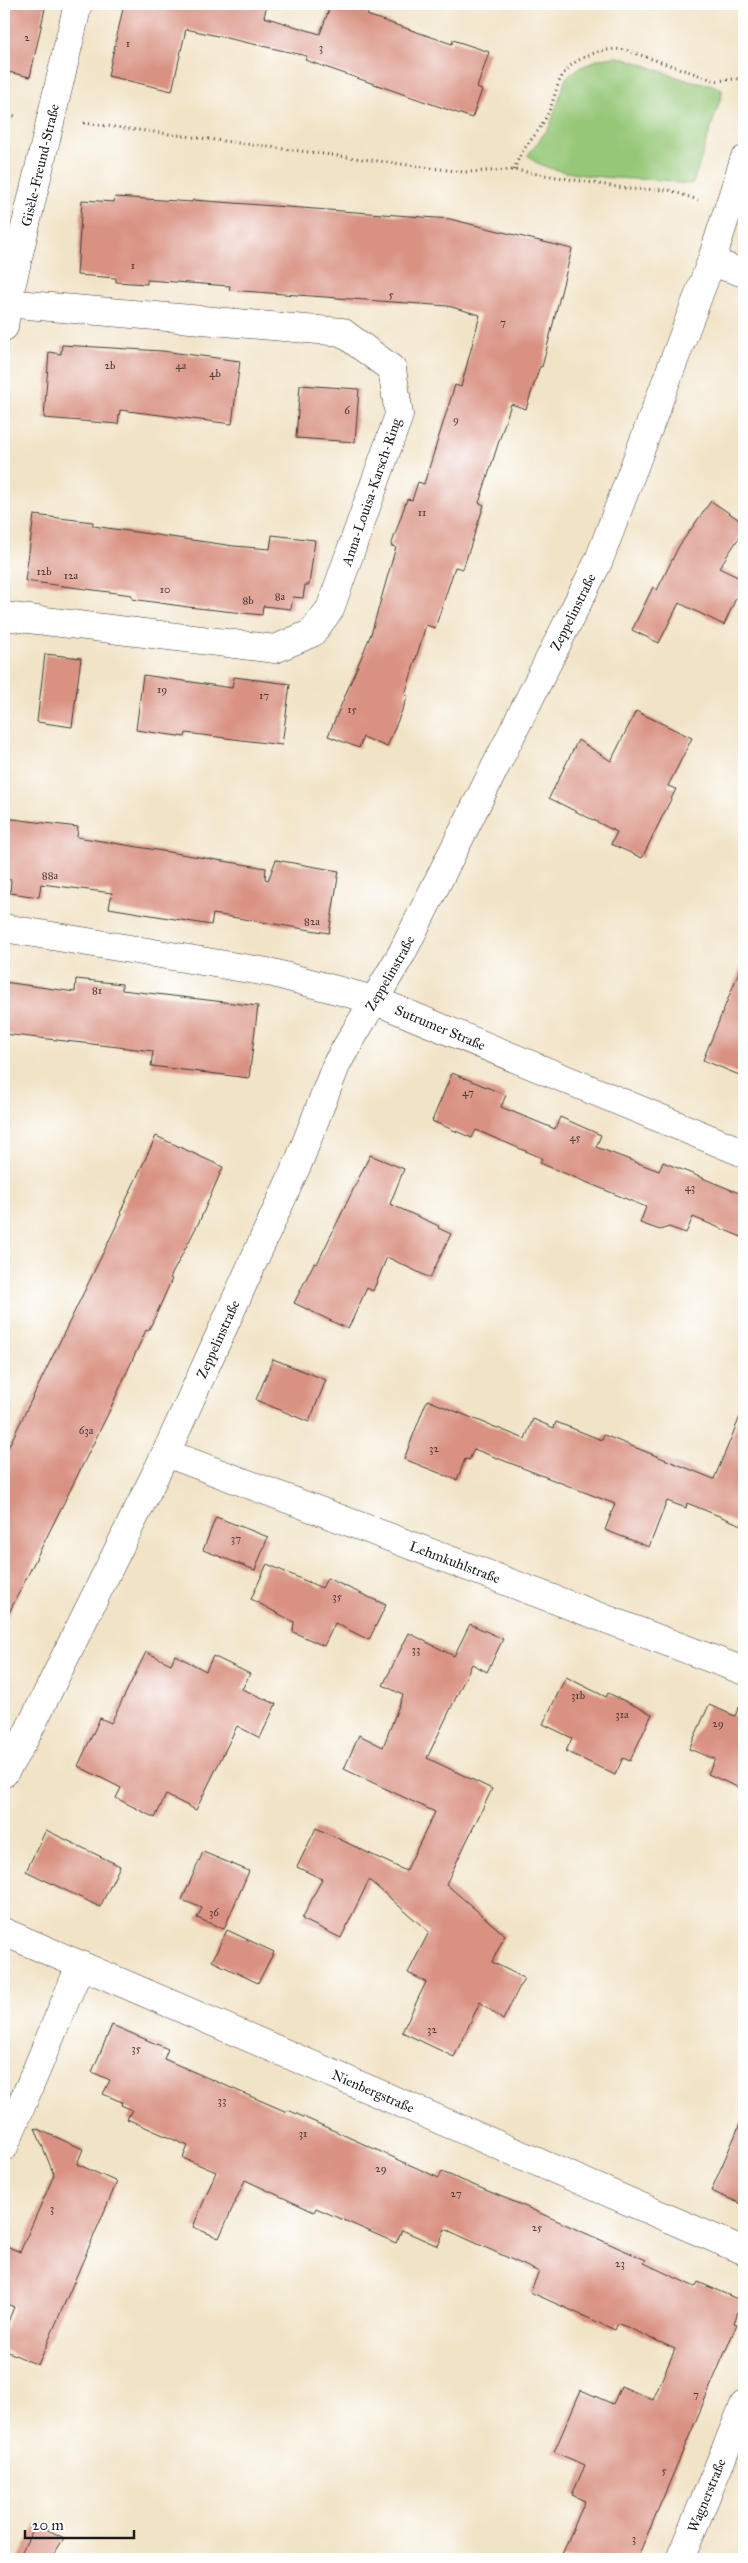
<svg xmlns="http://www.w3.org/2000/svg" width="748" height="2563" font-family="'IM FELL Great Primer',serif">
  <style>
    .green { fill: #95c777; stroke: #58724a }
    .building { fill: #d99181 }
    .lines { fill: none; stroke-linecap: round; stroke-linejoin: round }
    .minor-casing { stroke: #3c3a36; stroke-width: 29 }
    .path { stroke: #3c3a36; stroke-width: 3; stroke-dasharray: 1 4; stroke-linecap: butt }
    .minor { stroke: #fff; stroke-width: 28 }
    .labels { text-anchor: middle; stroke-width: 4.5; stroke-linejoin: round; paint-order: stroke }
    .number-label { font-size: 11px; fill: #4b3935 }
    .street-label { font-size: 14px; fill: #1c1c1c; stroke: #fff }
  </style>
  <rect width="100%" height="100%" fill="#fff"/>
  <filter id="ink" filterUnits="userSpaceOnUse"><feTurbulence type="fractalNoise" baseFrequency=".02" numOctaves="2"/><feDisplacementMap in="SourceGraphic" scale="10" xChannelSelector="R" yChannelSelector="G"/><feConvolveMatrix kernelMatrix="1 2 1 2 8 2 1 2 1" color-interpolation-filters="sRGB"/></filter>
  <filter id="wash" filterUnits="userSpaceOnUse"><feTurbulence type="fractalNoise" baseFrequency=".0096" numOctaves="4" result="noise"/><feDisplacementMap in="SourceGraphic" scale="20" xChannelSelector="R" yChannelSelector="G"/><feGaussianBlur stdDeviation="1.12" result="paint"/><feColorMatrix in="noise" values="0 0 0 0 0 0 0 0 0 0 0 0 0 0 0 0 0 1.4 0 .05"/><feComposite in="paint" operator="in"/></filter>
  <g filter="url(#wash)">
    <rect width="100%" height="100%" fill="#f1e3c6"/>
    <path class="green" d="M616 57 625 58 683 79 713 85 722 90V94L693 183C683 186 674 181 663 180 635 179 542 178 528 155L550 126 566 78 579 68 599 59Z"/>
    <g id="blocks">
      <g class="building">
        <path d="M4 4H46L30 77 4 71Z"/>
        <path d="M124 4H267L264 17 320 34 331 4H347L369 11 367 15 452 44 453 40 489 52 477 88 482 90 472 118 305 60 307 56 186 29 172 91 108 76Z"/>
        <path d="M115 197 192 202 193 200 450 219 572 249 542 367 540 366 526 409 511 404 479 503 484 505 463 569 455 567 435 628 426 625 405 695 408 696 387 747 363 737 359 748 328 736 371 634 396 547 391 546 407 499 412 500 418 482 424 484 455 385 461 387 480 315 448 306 229 290 230 286 147 280V284L116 282V278L77 275 82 200 114 202Z"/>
        <path d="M62 345 162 351 240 361 232 424 120 410 118 424 44 418 49 352 61 354Z"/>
        <path d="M300 385 359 389 355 442 296 438Z"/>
        <path d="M711 501 744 523V530L719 568 744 580 724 625 679 603 659 643 632 630 653 587 657 590 679 546Z"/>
        <path d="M34 515 93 522V526L234 546 270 549 272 535 315 540 309 585H305L303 598 293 597 291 609 263 606 262 615 188 607 132 599V595L25 581Z"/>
        <path d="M45 654 81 658 72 727 37 722Z"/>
        <path d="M143 675 232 688 234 677 290 684 282 745 186 733 185 737 136 730Z"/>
        <path d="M636 711 692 738 668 786 676 789 642 858 611 844 617 832 549 798 578 740 611 761Z"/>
        <path d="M4 818 78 827 77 837 266 868 265 879 268 880 276 860 339 871 329 933 213 914 211 925 109 908 112 893 41 884 39 897 10 893 11 880 4 879Z"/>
        <path d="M743 962H744V1077L703 1060Z"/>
        <path d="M76 979 122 984V990L258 1006 249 1078 151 1066 153 1051 4 1034V982L75 992Z"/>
        <path d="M452 1073 506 1095 501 1107 555 1129 560 1117 601 1135 596 1147 659 1171 663 1162 744 1195V1238L693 1217 686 1233 669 1227 660 1230 640 1223 646 1207 540 1163 542 1158 476 1130 472 1138 432 1121Z"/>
        <path d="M156 1136 223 1167 200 1220 170 1278 172 1279 155 1317 148 1331 146 1330 107 1416 4 1623V1456L122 1214 120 1213Z"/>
        <path d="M370 1155 404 1169 390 1204 439 1226 438 1228 451 1234 430 1278 387 1257 373 1291 367 1288 348 1329 294 1303 314 1263 317 1264Z"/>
        <path d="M273 1359 326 1380 309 1422 256 1400Z"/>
        <path d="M427 1400 525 1439 533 1419 554 1428 556 1422 602 1440 604 1435 714 1479 742 1412H744V1526L687 1503 686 1508 667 1501 649 1547 605 1530 615 1504 474 1449 469 1460 465 1459 457 1480 404 1459Z"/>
        <path d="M216 1517 268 1537 255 1570 203 1550Z"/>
        <path d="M267 1564 322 1588 327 1578 386 1605 369 1640 335 1623 324 1646 293 1632 294 1622 251 1599Z"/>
        <path d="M470 1624 503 1639 487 1672 472 1664 427 1758 492 1789 446 1884 505 1935 492 1962 524 1978 503 2020 480 2002 454 2057 402 2032 426 1982 408 1973 429 1932 369 1880 341 1938 302 1919 322 1879 297 1867 316 1828 406 1871 435 1812 344 1769 359 1735 383 1747 403 1695 383 1685 409 1633 454 1656Z"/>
        <path d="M146 1652 171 1664 175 1655 206 1671 213 1656 250 1674 242 1689 276 1704 260 1738 237 1726 196 1810 166 1795 155 1818 116 1798 121 1788 78 1766 100 1718 111 1723Z"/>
        <path d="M566 1677 606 1697 608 1693 652 1714 630 1761 623 1758 615 1775 566 1751 572 1738 543 1724Z"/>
        <path d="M744 1697V1790L708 1774 715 1759 689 1749 709 1705 735 1716Z"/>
        <path d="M46 1830 120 1866 100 1907 26 1871Z"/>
        <path d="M203 1852 249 1871 224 1929 197 1918 202 1908 182 1900Z"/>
        <path d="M227 1930 274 1952 258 1983 212 1961Z"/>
        <path d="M112 2025 168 2049 164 2059 287 2112 288 2110 439 2178 442 2172 524 2206 646 2260 644 2263 695 2287 698 2282 742 2301 734 2323 737 2324 637 2559H560L585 2501 572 2495 585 2465 554 2452 581 2390 613 2404 621 2386 653 2400 675 2349 618 2323 615 2330 530 2292 539 2272 445 2229 438 2246 402 2230 396 2243 316 2208 314 2212 245 2180 219 2238 193 2227 216 2172 183 2158 188 2146 127 2119 132 2110 121 2105 122 2102 103 2094 110 2080 92 2072Z"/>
        <path d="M744 2115V2205L711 2191Z"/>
        <path d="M35 2128 83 2149 77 2164 117 2182 38 2365 4 2350V2332L14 2307 4 2303V2245L20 2252 54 2175Z"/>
        <path d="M36 2524 64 2538 51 2559H18Z"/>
      </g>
    </g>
  </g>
  <g filter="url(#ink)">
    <use href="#blocks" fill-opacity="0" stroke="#3c3a36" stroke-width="1"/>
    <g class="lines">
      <g class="minor-casing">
        <g id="minor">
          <path d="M711 262 744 273"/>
          <path d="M4 303 342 332 392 369 399 415 330 609 312 633 275 649 4 616"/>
          <path id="s1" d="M4 327 7 304 78 4"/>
          <path id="s2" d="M4 928 273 973 374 1000 744 1153"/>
          <path id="s3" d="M166 1453 744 1671"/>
          <path id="s4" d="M4 1773 25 1738 166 1453 299 1161 337 1063 402 953 599 560 711 262 744 160"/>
          <path id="s5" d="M4 1932 744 2251"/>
          <path d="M4 2147 80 1966"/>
          <path id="s6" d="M680 2559 744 2405"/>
        </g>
      </g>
      <g class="path">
        <path d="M4 113 18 117"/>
        <path d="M84 123 463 172 514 170 630 189 669 190 698 200"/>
        <path d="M514 170C522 146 533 141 544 121 561 92 551 71 589 55 602 50 613 48 626 50L716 81 744 78"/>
      </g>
      <use href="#minor" class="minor"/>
    </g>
  </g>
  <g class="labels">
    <g class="number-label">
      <text x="27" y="41">2</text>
      <text x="128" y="47">1</text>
      <text x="321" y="51">3</text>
      <text x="133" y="269">1</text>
      <text x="391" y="298">5</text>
      <text x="503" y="326">7</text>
      <text x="110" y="369">2b</text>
      <text x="181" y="369">4a</text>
      <text x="215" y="377">4b</text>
      <text x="347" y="414">6</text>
      <text x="456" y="423">9</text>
      <text x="422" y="516">11</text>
      <text x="44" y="575">12b</text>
      <text x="71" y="579">12a</text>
      <text x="165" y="593">10</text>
      <text x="280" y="600">8a</text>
      <text x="248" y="604">8b</text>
      <text x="162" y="693">19</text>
      <text x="264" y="699">17</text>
      <text x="352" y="713">15</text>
      <text x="50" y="879">88a</text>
      <text x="312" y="925">82a</text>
      <text x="97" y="994">81</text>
      <text x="468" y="1096">47</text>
      <text x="575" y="1141">45</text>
      <text x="690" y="1191">43</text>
      <text x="86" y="1434">63a</text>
      <text x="434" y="1452">32</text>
      <text x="236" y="1542">37</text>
      <text x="337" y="1600">35</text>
      <text x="416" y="1653">33</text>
      <text x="578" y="1699">31b</text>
      <text x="622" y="1718">31a</text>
      <text x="718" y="1727">29</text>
      <text x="214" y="1916">36</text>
      <text x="432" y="2033">32</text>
      <text x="136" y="2052">35</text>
      <text x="222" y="2104">33</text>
      <text x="303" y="2137">31</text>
      <text x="381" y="2172">29</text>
      <text x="456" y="2197">27</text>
      <text x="52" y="2212">3</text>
      <text x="537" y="2231">25</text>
      <text x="620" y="2267">23</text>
      <text x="696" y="2398">7</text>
      <text x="664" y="2474">5</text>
      <text x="634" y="2542">3</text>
    </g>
    <g class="street-label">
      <text dy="5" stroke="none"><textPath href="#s1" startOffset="166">Gisèle-Freund-Straße</textPath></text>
      <text transform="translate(371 492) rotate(-71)" y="5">Anna-Louisa-Karsch-Ring</text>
      <text dy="5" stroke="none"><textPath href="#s4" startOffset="1294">Zeppelinstraße</textPath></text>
      <text dy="5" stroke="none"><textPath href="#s4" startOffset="889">Zeppelinstraße</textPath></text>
      <text dy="5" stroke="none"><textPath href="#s2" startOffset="449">Sutrumer Straße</textPath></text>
      <text dy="5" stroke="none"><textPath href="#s4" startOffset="484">Zeppelinstraße</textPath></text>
      <text dy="5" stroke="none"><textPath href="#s3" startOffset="309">Lehmkuhlstraße</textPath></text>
      <text dy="5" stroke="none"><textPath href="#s5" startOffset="402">Nienbergstraße</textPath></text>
      <text dy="5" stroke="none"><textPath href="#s6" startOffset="69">Wagnerstraße</textPath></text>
    </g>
  </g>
  <rect width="748" height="2563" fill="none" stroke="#fff" stroke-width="20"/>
  <path d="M25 2530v8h109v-8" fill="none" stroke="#1c1c1c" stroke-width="2.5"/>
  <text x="32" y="2530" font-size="15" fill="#1c1c1c" stroke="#ffffff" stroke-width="4" paint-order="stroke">20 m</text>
</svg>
